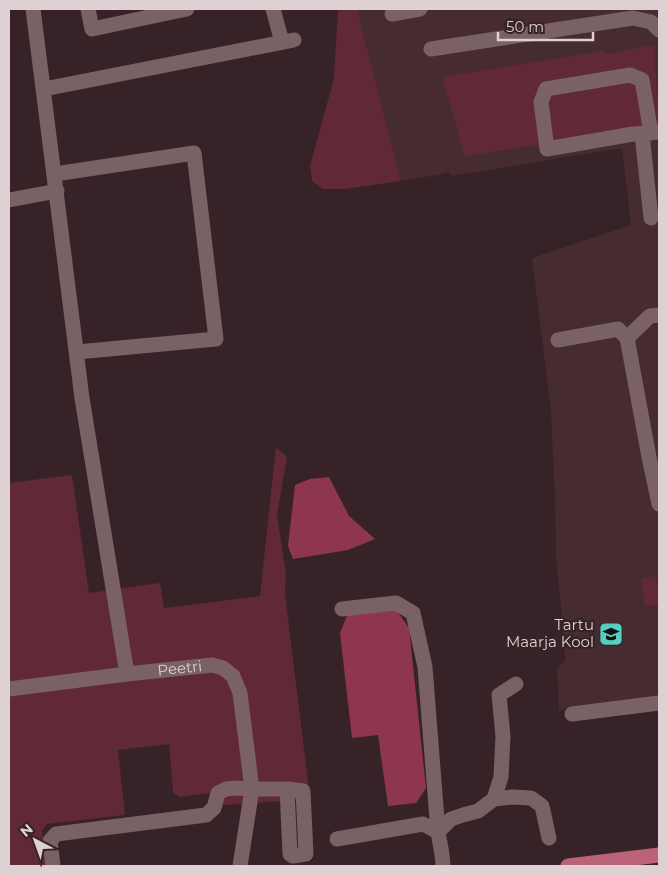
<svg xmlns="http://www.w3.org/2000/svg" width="668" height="875" font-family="Montserrat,sans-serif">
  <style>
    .built { fill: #462b31 }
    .green { fill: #612837 }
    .forest { fill: #8e364e }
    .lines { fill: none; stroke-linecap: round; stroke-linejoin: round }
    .minor { stroke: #796165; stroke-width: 15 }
    .major { stroke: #ba6278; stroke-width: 15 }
    .labels { text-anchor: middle; stroke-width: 4.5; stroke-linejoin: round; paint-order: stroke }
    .poi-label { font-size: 15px; fill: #dfd1d3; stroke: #372327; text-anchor: end }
    .street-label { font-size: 15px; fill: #dfd1d3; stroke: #372327 }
  </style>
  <rect width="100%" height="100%" fill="#372327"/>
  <path class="built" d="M357 9H659V696L559 710 557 669 565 661 561 607 556 556 555 500 551 410 532 258 631 225 622 148 452 176 449 172 437 175 401 181Z"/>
  <g class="green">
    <path d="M338 9H357L401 181 345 189H323L312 181 310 166 334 78Z"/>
    <path d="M654 45 659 127 465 156 442 77 603 51 605 54Z"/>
    <path d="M276 447 287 457 277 515 286 575 285 593 310 799 212 806 209 793 179 797 173 792 169 744 118 750 125 815 47 824 42 831 46 866H9V483L72 475 89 593 160 583 164 608 260 596Z"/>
    <path d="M656 576 659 604 645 607 641 579Z"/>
  </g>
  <g class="forest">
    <path d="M329 477 349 516 375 539 348 550 293 559 288 546 295 485 310 479Z"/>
    <path d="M394 607 409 628 426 788 416 803 388 806 378 735 352 738 340 633 348 613Z"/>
  </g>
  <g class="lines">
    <g class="minor">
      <path d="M33 9 82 398 127 674"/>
      <path d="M88 9 92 29 187 9"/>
      <path d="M273 9 282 42"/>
      <path d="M392 14 420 9"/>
      <path d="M431 49 633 18 651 22 659 30"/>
      <path d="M44 89 294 40"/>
      <path d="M651 133 642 80 630 75 546 89 541 102 547 149 633 134 659 132"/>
      <path d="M642 134 651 218"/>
      <path d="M55 174 194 153 216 339 77 352"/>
      <path d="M9 200 57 191"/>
      <path d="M627 338 650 316 659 315"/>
      <path d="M558 340 618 329 627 338 649 457 659 504"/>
      <path d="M342 609 396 603 413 613 425 667 438 832"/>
      <path id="s1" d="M9 689 127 674 212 665 223 668 233 676 240 693 252 789 240 866"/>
      <path d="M572 714 659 703"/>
      <path d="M494 799 501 777 503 736 499 695 516 684"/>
      <path d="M438 832 451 819 463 815 478 811 494 799 512 797 531 798 542 806 549 838"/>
      <path d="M337 839 423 824 438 832 442 854 443 866"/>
      <path d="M53 866 50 841 56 834 206 815 214 808 218 793 226 789 236 788 252 789H287L303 791 306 854 293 856 290 854 287 789"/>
    </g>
    <path class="major" d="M568 866 659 855"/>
  </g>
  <defs>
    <g id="school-square" transform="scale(1.25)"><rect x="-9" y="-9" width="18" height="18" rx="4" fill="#57cec2" stroke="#372327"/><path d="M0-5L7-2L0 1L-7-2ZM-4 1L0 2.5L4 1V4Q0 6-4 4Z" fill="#111"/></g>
  </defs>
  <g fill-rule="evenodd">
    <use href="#school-square" x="611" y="634"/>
  </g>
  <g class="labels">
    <g class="poi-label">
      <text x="594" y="630">Tartu<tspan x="594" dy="17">Maarja Kool</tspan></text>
    </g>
    <g class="street-label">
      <text dy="5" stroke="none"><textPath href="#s1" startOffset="172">Peetri</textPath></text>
    </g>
  </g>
  <rect width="668" height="875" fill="none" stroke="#dfd1d3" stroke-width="20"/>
  <g transform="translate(35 840) rotate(319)" stroke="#372327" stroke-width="4" paint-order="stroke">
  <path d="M0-4L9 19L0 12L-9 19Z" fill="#dfd1d3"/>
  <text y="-8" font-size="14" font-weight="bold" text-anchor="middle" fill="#dfd1d3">N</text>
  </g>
  <path d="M498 32v8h95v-8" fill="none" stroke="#dfd1d3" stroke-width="2.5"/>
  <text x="506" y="32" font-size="15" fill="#dfd1d3" stroke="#372327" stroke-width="4" paint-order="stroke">50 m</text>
</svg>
